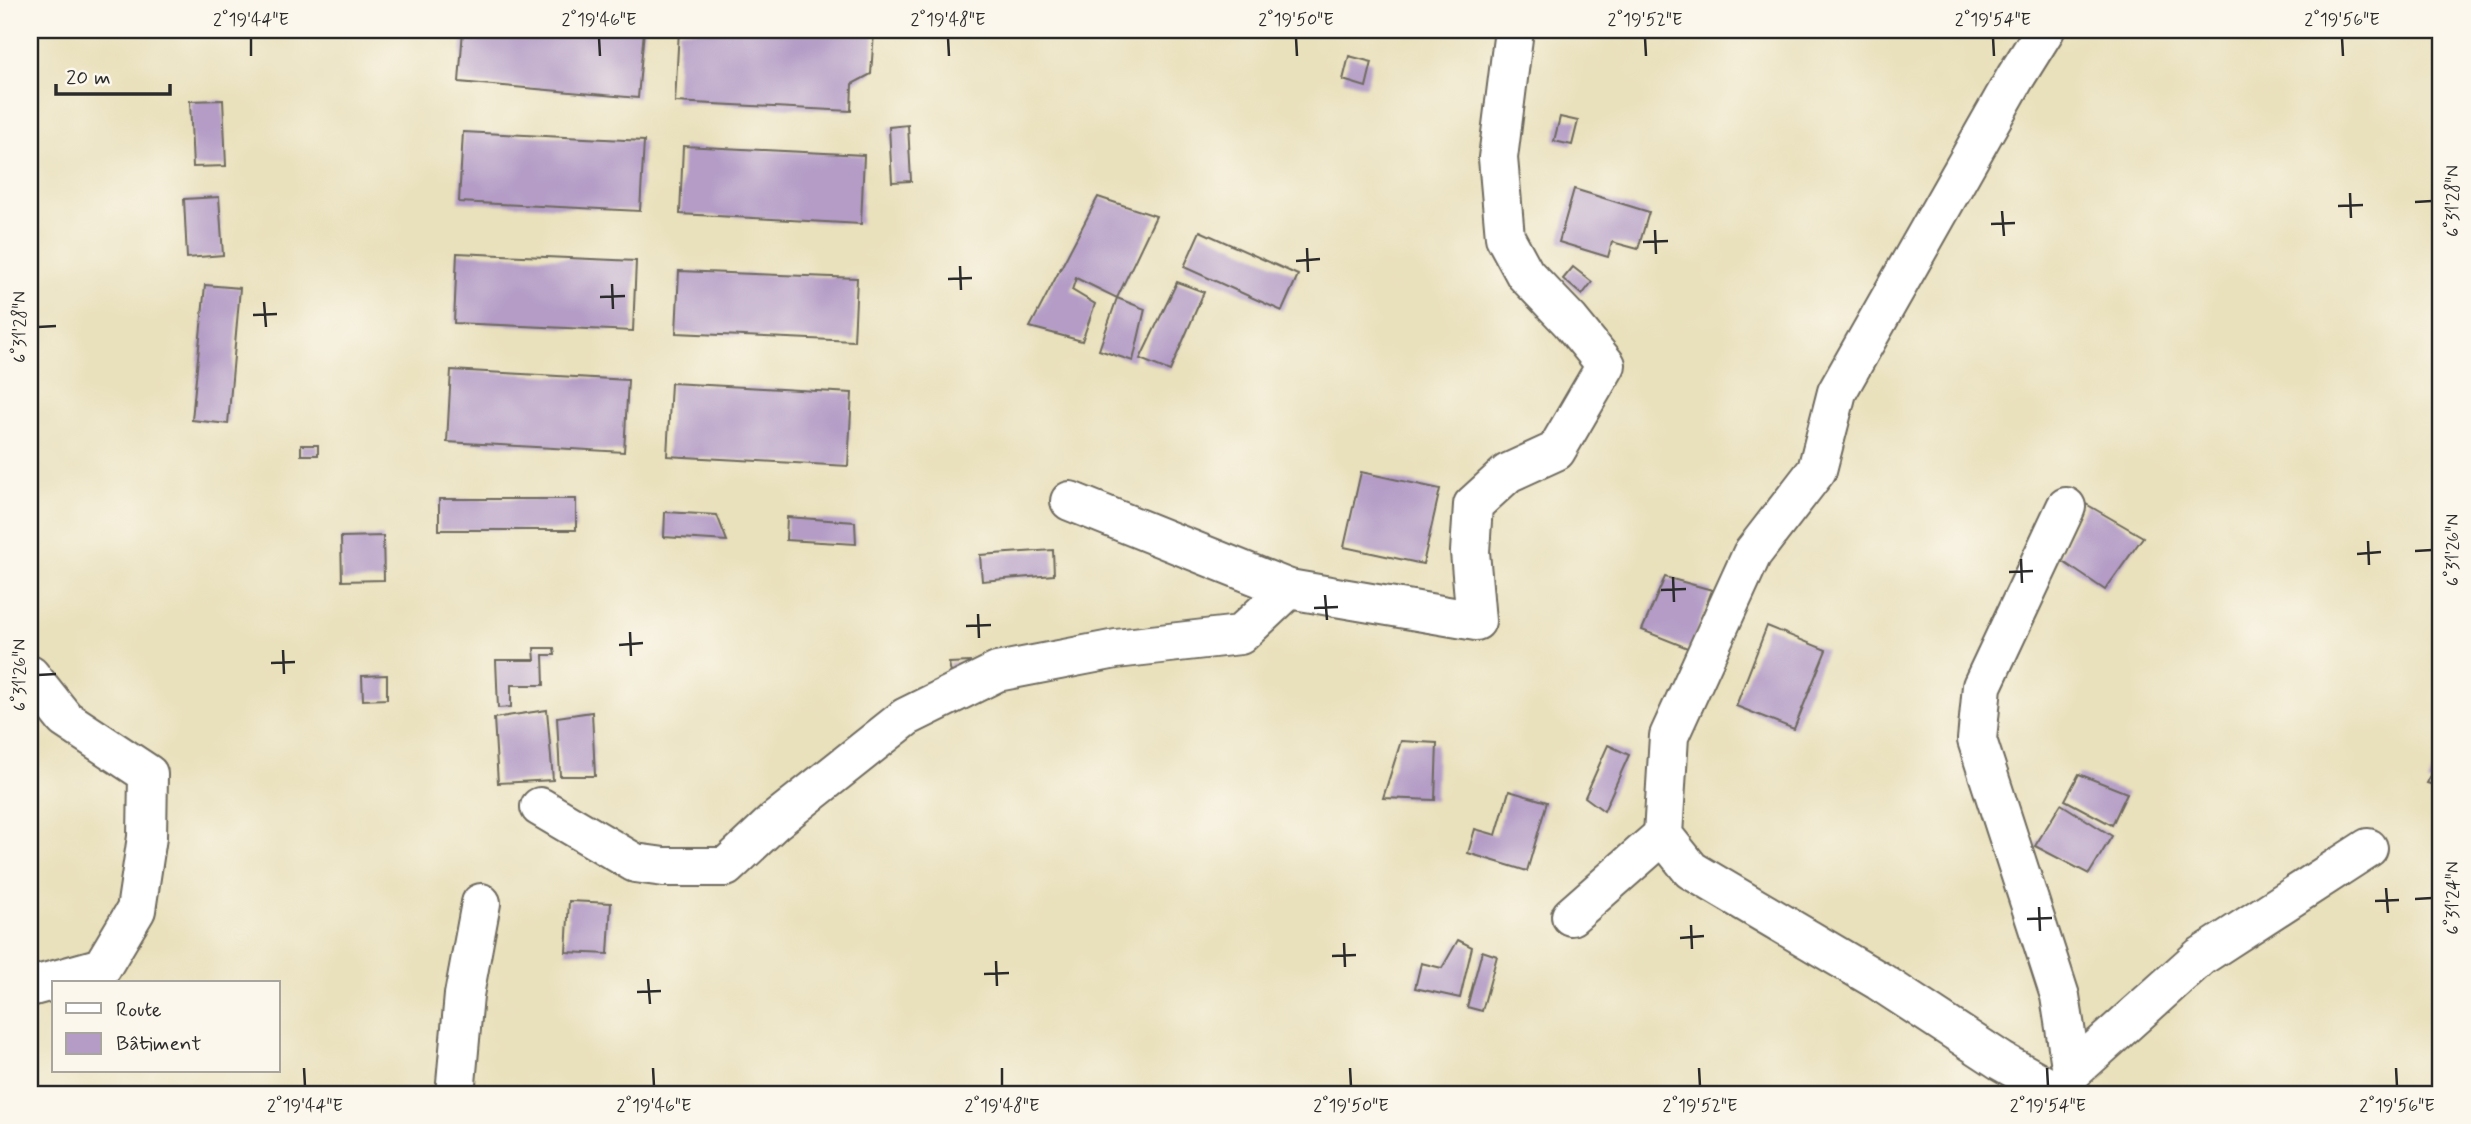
<svg xmlns="http://www.w3.org/2000/svg" width="2471" height="1124" font-family="Mynerve,sans-serif">
  <style>
    .building { fill: #b49cc6 }
    .lines { fill: none; stroke-linecap: round; stroke-linejoin: round }
    .minor-casing { stroke: #6e6a5e; stroke-width: 42 }
    .minor { stroke: #fff; stroke-width: 38 }
    .ticks { fill: none; stroke: #2b2b2b; stroke-width: 2.5 }
    .neatline { fill: none; stroke: #2b2b2b; stroke-width: 2.5 }
    .ticks-label { font-size: 18px; text-anchor: middle; fill: #2b2b2b }
  </style>
  <rect width="100%" height="100%" fill="#fbf7ec"/>
  <filter id="ink" filterUnits="userSpaceOnUse"><feTurbulence type="fractalNoise" baseFrequency=".0143" numOctaves="2"/><feDisplacementMap in="SourceGraphic" scale="14" xChannelSelector="R" yChannelSelector="G"/><feConvolveMatrix kernelMatrix="1 2 1 2 8 2 1 2 1" color-interpolation-filters="sRGB"/></filter>
  <filter id="wash" filterUnits="userSpaceOnUse"><feTurbulence type="fractalNoise" baseFrequency=".00686" numOctaves="4" result="noise"/><feDisplacementMap in="SourceGraphic" scale="28" xChannelSelector="R" yChannelSelector="G"/><feGaussianBlur stdDeviation="1.57" result="paint"/><feColorMatrix in="noise" values="0 0 0 0 0 0 0 0 0 0 0 0 0 0 0 0 0 1.4 0 .05"/><feComposite in="paint" operator="in"/></filter>
  <g filter="url(#wash)">
    <rect width="100%" height="100%" fill="#e9e0bc"/>
    <g id="blocks">
      <g class="building">
        <path d="M463 30H644L638 98 459 82Z"/>
        <path d="M679 30 874 32 871 74 852 84 851 111 675 102Z"/>
        <path d="M1349 56 1372 62 1366 87 1343 80Z"/>
        <path d="M223 100 226 166 193 167 190 101Z"/>
        <path d="M1560 117 1578 121 1572 145 1554 141Z"/>
        <path d="M908 125 911 181 892 182 889 127Z"/>
        <path d="M463 132 644 141 640 211 459 202Z"/>
        <path d="M683 146 864 155 861 224 680 214Z"/>
        <path d="M1574 189 1649 212 1638 249 1612 242 1608 257 1559 242Z"/>
        <path d="M219 197 223 255 187 258 184 199Z"/>
        <path d="M1098 197 1156 216 1117 298 1076 278 1072 290 1095 304 1082 341 1030 327Z"/>
        <path d="M1200 231 1298 275 1282 311 1184 267Z"/>
        <path d="M457 253 636 261 633 331 454 323Z"/>
        <path d="M1573 267 1592 282 1582 295 1563 279Z"/>
        <path d="M679 271 857 278 854 341 676 333Z"/>
        <path d="M1177 282 1204 292 1170 371 1140 359Z"/>
        <path d="M205 285 240 288 228 424 192 420Z"/>
        <path d="M1117 298 1145 309 1133 361 1099 350Z"/>
        <path d="M451 370 628 380 624 452 447 442Z"/>
        <path d="M671 383 852 393 848 466 667 456Z"/>
        <rect x="301" y="445" width="17" height="10"/>
        <path d="M1361 472 1440 489 1423 564 1344 547Z"/>
        <rect x="439" y="499" width="137" height="31"/>
        <path d="M2086 504 2143 537 2105 590 2059 559Z"/>
        <path d="M665 512 717 515 727 541 664 537Z"/>
        <path d="M787 517 855 522 856 544 786 540Z"/>
        <path d="M383 536 384 580 342 581 341 537Z"/>
        <path d="M1053 550 1054 575 982 581 980 555Z"/>
        <path d="M1665 577 1712 590 1690 649 1642 630Z"/>
        <path d="M1767 626 1826 650 1794 729 1736 706Z"/>
        <path d="M534 648H554L555 655H543L544 685H511V707L498 708 496 660H535Z"/>
        <path d="M970 662 972 678H952L949 663Z"/>
        <path d="M387 675V699L363 700 362 676Z"/>
        <path d="M547 710 553 780 498 783 494 718Z"/>
        <path d="M592 712 595 776H560L557 717Z"/>
        <path d="M1401 741 1437 743 1435 800 1383 798Z"/>
        <path d="M1608 745 1629 755 1604 811 1585 797Z"/>
        <path d="M2441 755V787L2427 783Z"/>
        <path d="M2079 774 2127 793 2112 825 2065 800Z"/>
        <path d="M1509 791 1547 802 1527 871 1468 853 1475 829 1496 835Z"/>
        <path d="M2061 804 2112 836 2089 874 2035 846Z"/>
        <path d="M569 901 611 903 608 954 566 952Z"/>
        <path d="M1458 940 1472 947 1460 998 1415 988 1421 963 1442 968Z"/>
        <path d="M1482 951 1497 956 1482 1011 1467 1007Z"/>
      </g>
    </g>
  </g>
  <g filter="url(#ink)">
    <use href="#blocks" fill-opacity="0" stroke="#6e6a5e" stroke-width="2"/>
    <g class="lines">
      <g class="minor-casing">
        <g id="minor">
          <path d="M2045 30 2015 78 1837 392 1817 470 1752 554 1669 736 1663 835 1691 870 1879 981 2001 1061 2060 1094"/>
          <path d="M1070 501 1289 589 1476 621 1470 552 1473 505 1508 473 1556 451 1606 365 1570 321 1525 274 1505 237 1498 158 1514 30"/>
          <path d="M30 675 65 719 148 774 147 837 136 910 102 967 30 987"/>
          <path d="M540 807 635 863 664 867H726L775 821 906 717 997 672 1116 649 1240 635 1289 589"/>
          <path d="M1571 916 1663 835"/>
          <path d="M2072 1072 2200 957 2368 848"/>
          <path d="M2059 1093 2072 1072 2060 996 1977 740 1982 686 2066 507"/>
          <path d="M455 1094 464 995 481 903"/>
        </g>
      </g>
      <use href="#minor" class="minor"/>
    </g>
  </g>
  <path class="ticks" d="M251 38V56M599 38 600 56M948 38 949 56M1296 38 1297 56M1645 38 1646 56M1993 38 1994 56M2342 38 2343 56M2350 193 2351 218M2415 202 2432 201M2338 206 2363 205M2002 211 2004 236M1991 224 2015 223M1655 230 1656 254M1643 242 1668 241M1307 248 1308 272M1296 261 1320 259M960 266 961 290M948 279 972 278M612 284 613 309M600 297 625 296M264 302 266 327M253 315 277 314M38 327 56 326M2368 541 2369 565M2415 551 2432 550M2357 554 2381 552M2021 559 2022 583M2009 572 2033 571M1673 577 1674 602M1661 590 1686 589M1325 595 1327 620M1314 608 1338 607M978 614 979 638M966 626 991 625M630 632 631 656M619 645 643 643M283 650 284 674M271 663 295 662M38 675 56 674M2386 888 2388 913M2415 899 2432 898M2375 901 2399 900M2039 907 2040 931M2027 919 2052 918M1691 925 1692 949M1680 938 1704 936M1344 943 1345 967M1332 956 1356 955M996 961 997 986M984 974 1009 973M648 979 650 1004M637 992 661 991M304 1068 305 1086M653 1068 654 1086M1002 1068V1086M1350 1068 1351 1086M1699 1068 1700 1086M2047 1068 2048 1086M2396 1068 2397 1086"/>
  <rect width="2471" height="1124" fill="none" stroke="#fbf7ec" stroke-width="77"/>
  <rect x="52" y="981" width="228" height="91" fill="#fbf7ec" stroke="#a8a59f" stroke-width="2"/>
  <rect x="66" y="1003" width="35" height="10" fill="#ffffff" stroke="#a8a59f" stroke-width="2"/>
  <text x="116" y="1016" font-size="21" fill="#2b2b2b">Route</text>
  <rect x="66" y="1033" width="35" height="21" fill="#b49cc6" stroke="#a8a59f" stroke-width="2"/>
  <text x="116" y="1050" font-size="21" fill="#2b2b2b">Bâtiment</text>
  <path d="M56 84v10h114v-10" fill="none" stroke="#2b2b2b" stroke-width="3.5"/>
  <text x="66" y="84" font-size="21" fill="#2b2b2b" stroke="#fbf7ec" stroke-width="5" paint-order="stroke">20 m</text>
  <rect x="38" y="38" width="2394" height="1048" class="neatline"/>
  <g class="ticks-label">
    <text x="251" y="25">2°19'44"E</text>
    <text x="599" y="25">2°19'46"E</text>
    <text x="948" y="25">2°19'48"E</text>
    <text x="1296" y="25">2°19'50"E</text>
    <text x="1645" y="25">2°19'52"E</text>
    <text x="1993" y="25">2°19'54"E</text>
    <text x="2342" y="25">2°19'56"E</text>
    <text transform="translate(2452 201) rotate(-90)" y="6">6°31'28"N</text>
    <text transform="translate(19 327) rotate(-90)" y="6">6°31'28"N</text>
    <text transform="translate(2452 550) rotate(-90)" y="6">6°31'26"N</text>
    <text transform="translate(19 675) rotate(-90)" y="6">6°31'26"N</text>
    <text transform="translate(2452 898) rotate(-90)" y="6">6°31'24"N</text>
    <text x="305" y="1111">2°19'44"E</text>
    <text x="654" y="1111">2°19'46"E</text>
    <text x="1002" y="1111">2°19'48"E</text>
    <text x="1351" y="1111">2°19'50"E</text>
    <text x="1700" y="1111">2°19'52"E</text>
    <text x="2048" y="1111">2°19'54"E</text>
    <text x="2397" y="1111">2°19'56"E</text>
  </g>
</svg>
